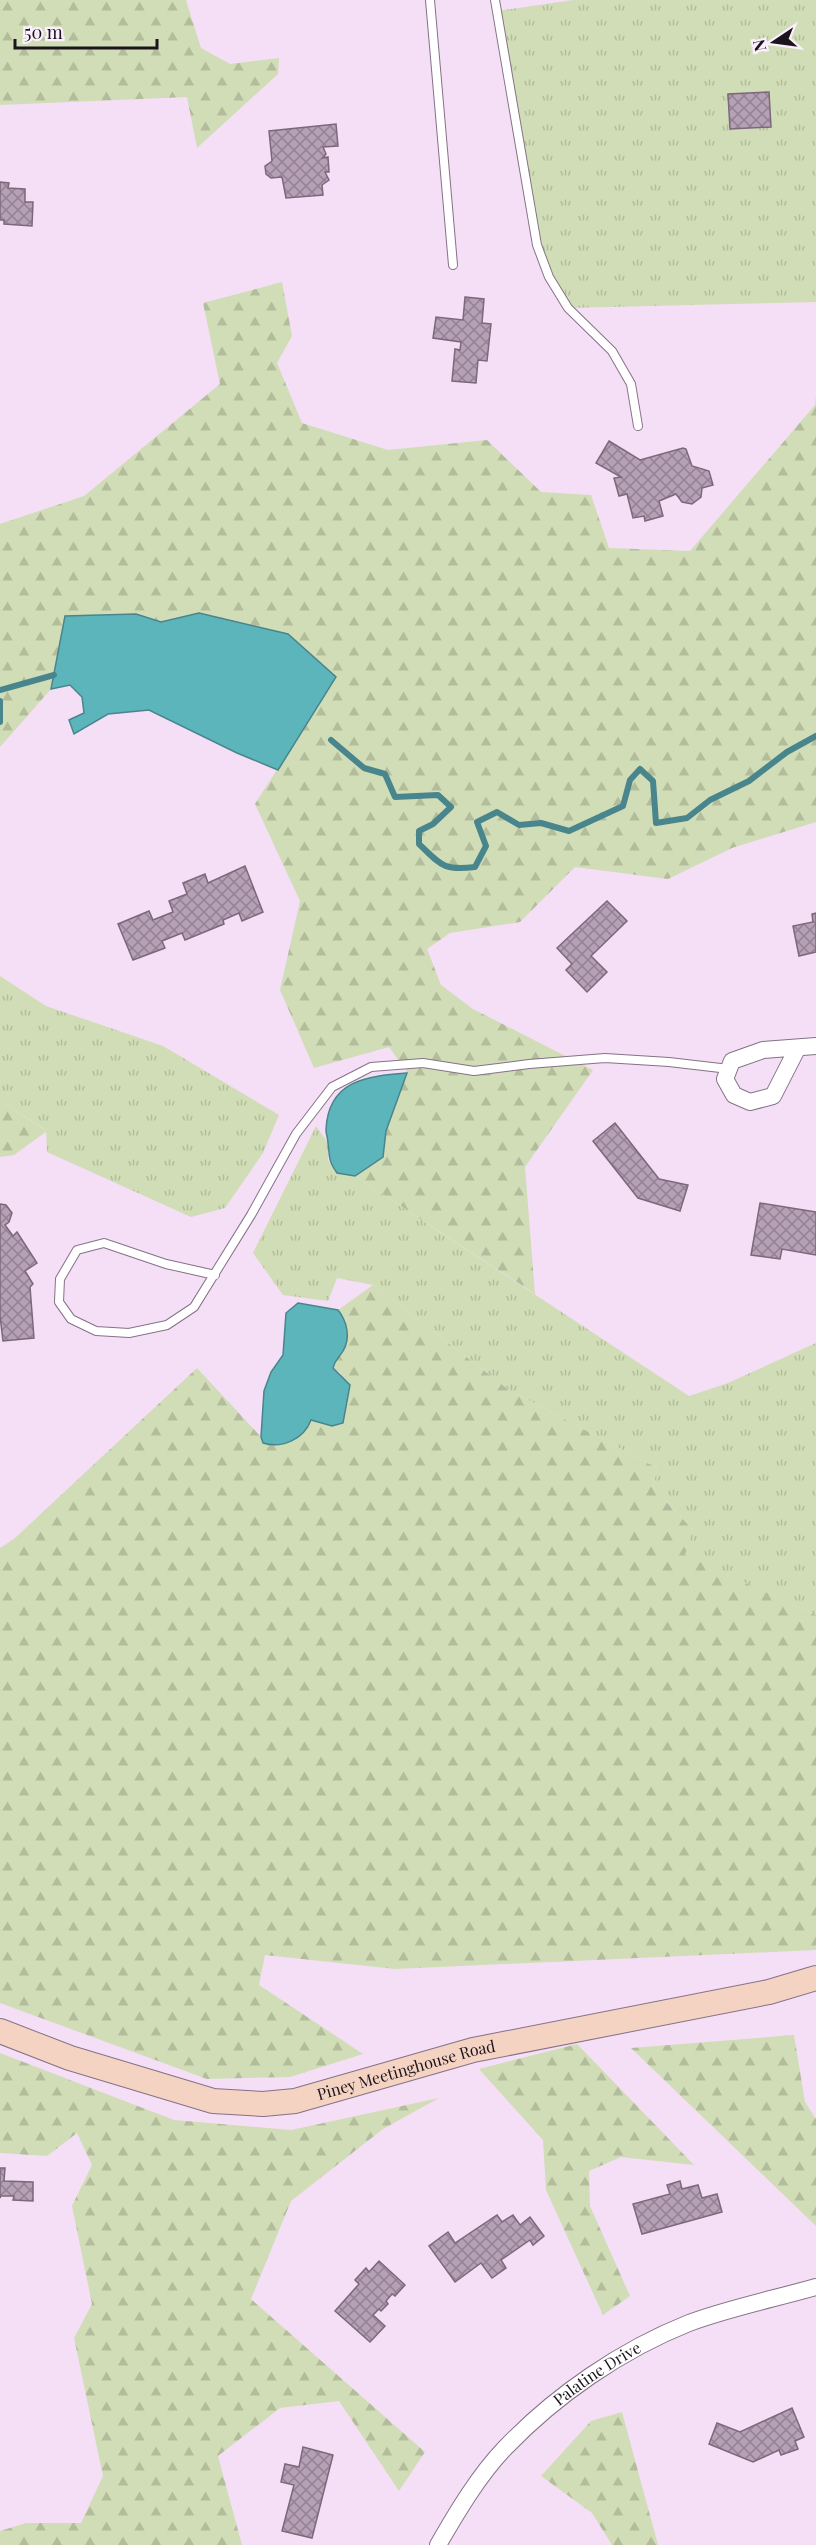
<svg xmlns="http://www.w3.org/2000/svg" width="816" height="2545" font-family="'Playfair Display',serif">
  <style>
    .grass { fill: url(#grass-tufts) }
    .forest { fill: url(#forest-firs) }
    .water { fill: #5db5bc; stroke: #49858c; stroke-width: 1.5 }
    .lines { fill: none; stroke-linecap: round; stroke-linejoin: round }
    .stream { stroke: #49858c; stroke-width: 6 }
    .building { fill: url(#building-cross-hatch); stroke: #7b687c; stroke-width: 1.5 }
    .service-casing { stroke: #857287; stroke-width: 10 }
    .minor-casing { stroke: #857287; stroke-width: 18 }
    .secondary-casing { stroke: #857287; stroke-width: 26 }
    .service { stroke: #fff; stroke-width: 8 }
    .minor { stroke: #fff; stroke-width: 16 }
    .secondary { stroke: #f4d3c2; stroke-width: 24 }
    .labels { text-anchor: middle; stroke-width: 5; stroke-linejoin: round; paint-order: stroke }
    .street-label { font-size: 16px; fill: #1b141c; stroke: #fcf0fe }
  </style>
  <defs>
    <pattern id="grass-tufts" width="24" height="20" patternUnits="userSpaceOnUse" patternTransform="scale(1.5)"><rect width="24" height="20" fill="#d1ddb6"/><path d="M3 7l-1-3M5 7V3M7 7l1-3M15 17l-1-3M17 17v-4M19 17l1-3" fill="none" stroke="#b3bd9c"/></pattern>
    <pattern id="forest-firs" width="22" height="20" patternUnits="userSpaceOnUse" patternTransform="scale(1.5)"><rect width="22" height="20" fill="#d1ddb6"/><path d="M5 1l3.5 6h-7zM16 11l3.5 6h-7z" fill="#b3bd9c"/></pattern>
    <pattern id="building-cross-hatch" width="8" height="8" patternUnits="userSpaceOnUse" patternTransform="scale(1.5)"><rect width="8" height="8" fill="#b5a0b6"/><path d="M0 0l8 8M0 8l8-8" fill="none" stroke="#928193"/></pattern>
  </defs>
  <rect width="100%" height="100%" fill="#f4dff6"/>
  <g class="grass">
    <path d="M573 0H816V302L568 308 537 245 497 11Z"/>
    <path d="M0 976 46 1006 163 1046 279 1115 263 1153 225 1208 191 1217 47 1152 46 1130 0 1101Z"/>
    <path d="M316 1126 329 1144 328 1160 337 1173 355 1176 689 1396 728 1383 816 1343V1615L684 1555 693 1530 653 1488 657 1468 509 1390 373 1285 337 1278 328 1301 283 1295 253 1253Z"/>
  </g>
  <g class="forest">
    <path d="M0 0H186L201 48 230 64 279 58 278 74 197 148 187 97 0 105Z"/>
    <path d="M282 282 292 336 277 363 302 423 388 450 487 440 541 492 591 495 609 548 690 551 815 405 816 396V822L732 848 668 879 575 867 520 922 450 933 427 949 441 985 473 1009 593 1070 525 1167 535 1294 355 1176 382 1156 386 1131 407 1072 389 1047 314 1068 280 990 300 901 255 804 336 677 193 615 161 622 136 614 65 616 51 689 0 747V524L84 496 220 384 203 303Z"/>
    <path d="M0 1101 47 1131 14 1155 0 1157Z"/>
    <path d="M373 1285 509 1390 657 1468 653 1488 693 1530 685 1555 816 1615V1950L395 1969 265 1955 259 1985 363 2054 290 2077 207 2079 0 2003V1548L14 1539 197 1368 261 1437 263 1443 311 1419 316 1422 341 1373 333 1368 335 1359 343 1352 346 1320 338 1310Z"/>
    <path d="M794 2035 805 2102 816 2119V2226L631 2048Z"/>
    <path d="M577 2044 694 2165 621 2157 589 2171 590 2206 630 2296 603 2315 546 2190 543 2140 479 2069Z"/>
    <path d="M0 2053 174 2120 291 2130 439 2098 383 2129 291 2201 251 2299 425 2452 399 2491 339 2401 280 2408 218 2456 242 2545H0V2531L26 2523H81L103 2476 74 2338 92 2304 72 2206 92 2165 77 2133 47 2156 0 2153Z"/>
    <path d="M622 2412 658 2545H612L592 2513 541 2476 591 2421Z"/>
  </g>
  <g class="water">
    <path d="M199 613 288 634 336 677 278 770 237 753 149 710 108 714 74 734 69 720 84 713 82 697 70 685 51 689 65 616 136 614 161 622Z"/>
    <path d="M407 1073 386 1131 383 1157 355 1176 337 1173C328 1160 330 1158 328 1143 328 1139 326 1134 326 1130 328 1080 367 1076 407 1073Z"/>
    <path d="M298 1303 338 1310C347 1321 351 1338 343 1351 339 1358 335 1359 333 1368L350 1385 343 1423 332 1426 311 1420C304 1439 282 1449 263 1443L261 1437 264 1391 271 1372 283 1355 286 1313Z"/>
  </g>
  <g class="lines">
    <g class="stream">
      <path d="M0 690 54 675"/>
      <path d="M0 701V722"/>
      <path d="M331 740 364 768 385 774 395 797 438 795 451 807 433 824 419 831V844C441 865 443 871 475 867L486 846 477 822 497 812 519 825 541 823 569 831 623 806 630 780 640 769 653 781 656 823 687 818 710 800 749 781 787 752 816 736"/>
    </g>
  </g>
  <g class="building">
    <path d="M769 92 771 127 730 129 728 94Z"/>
    <path d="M336 124 338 146 323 147 326 154 323 158 328 157 329 172H325L329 180 322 185 323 195 286 198 282 177 271 178 266 174 265 166 272 161 269 131Z"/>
    <path d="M0 182 9 183 8 188 25 189V202H33L32 226 4 224V220H0Z"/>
    <path d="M465 297 484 299 482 323 491 324 487 361 478 360 476 383 452 381 455 349 460 350 461 342 433 338 436 317 463 320Z"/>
    <path d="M609 441 640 460 683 448 686 449 692 466 709 471 713 485 702 488 701 497 692 504 682 502 676 494 659 501 663 516 645 521 644 516 633 518 627 494 619 496 614 478 621 477 596 463Z"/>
    <path d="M245 866 263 912 242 921 239 913 223 920 224 924 185 940 182 933 162 941 165 948 133 960 118 924 149 911 153 920 173 912 169 901 187 894 183 883 205 874 208 883Z"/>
    <path d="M607 901 627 921 591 956 607 972 587 992 566 970 572 964 557 948Z"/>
    <path d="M816 913V952L799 956 793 926 813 922 812 914Z"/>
    <path d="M615 1123 659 1179 688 1185 680 1211 638 1198 593 1141Z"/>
    <path d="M760 1203 816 1212V1255L782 1249 780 1259 751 1255Z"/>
    <path d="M0 1204 6 1205 12 1213 9 1222 5 1225 13 1236 17 1232 37 1263 25 1271 33 1284 30 1287 34 1338 3 1341 0 1316Z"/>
    <path d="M0 2168H5L4 2181 33 2182V2201L13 2200 14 2196H1L0 2198Z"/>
    <path d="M680 2181 682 2189 698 2185 702 2198 717 2194 722 2212 642 2234 633 2204 670 2194 667 2185Z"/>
    <path d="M497 2215 502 2222 513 2215 520 2225 530 2217 544 2236 533 2245 530 2240 501 2260 506 2268 492 2278 481 2263 455 2282 429 2246 448 2232 455 2243Z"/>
    <path d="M379 2261 405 2285 395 2296 392 2294 386 2301 388 2304 381 2311 379 2309 373 2315 385 2326 370 2342 335 2311 359 2284 355 2280 366 2268 369 2272Z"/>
    <path d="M792 2408 804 2437 795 2441 798 2449 781 2455 779 2450 753 2462 709 2444 717 2423 740 2432Z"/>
    <path d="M303 2447 333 2455 312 2538 282 2531 294 2485 281 2482 285 2464 299 2467Z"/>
  </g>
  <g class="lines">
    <g class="service-casing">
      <g id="service">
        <path d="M430 0 453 265"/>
        <path d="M495 0 537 245 549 277 568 308 612 351 631 384 638 426"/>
        <path d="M215 1275 166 1264 104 1243 77 1250 60 1279 59 1302 71 1319 96 1331 129 1333 167 1325 194 1307 251 1215 296 1134 332 1087 371 1067 423 1063 474 1071 529 1064 605 1058 669 1062 729 1069"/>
      </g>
    </g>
    <g class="minor-casing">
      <g id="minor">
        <path d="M797 1049 773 1096 750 1102 734 1095 725 1079 732 1061 763 1050 816 1046"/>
        <path id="s1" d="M438 2545C457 2512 479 2475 505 2448 556 2395 621 2350 689 2323 729 2308 774 2299 816 2287"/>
      </g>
    </g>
    <g class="secondary-casing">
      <g id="secondary">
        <path id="s2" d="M0 2031 70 2058 213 2101 263 2104 295 2101 473 2050 769 1992 816 1978"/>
      </g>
    </g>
    <use href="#service" class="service"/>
    <use href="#minor" class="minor"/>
    <use href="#secondary" class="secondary"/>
  </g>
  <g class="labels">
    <g class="street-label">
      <text dy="6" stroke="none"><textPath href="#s2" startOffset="422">Piney Meetinghouse Road</textPath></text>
      <text dy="6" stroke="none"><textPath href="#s1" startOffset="237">Palatine Drive</textPath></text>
    </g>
  </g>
  <g transform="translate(774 42) rotate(257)" stroke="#fcf0fe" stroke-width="4.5" paint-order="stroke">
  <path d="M0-4.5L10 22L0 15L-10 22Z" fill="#1b141c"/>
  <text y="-9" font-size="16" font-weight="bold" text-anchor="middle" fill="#1b141c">N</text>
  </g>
  <path d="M15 39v9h142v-9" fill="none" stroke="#1b141c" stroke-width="3"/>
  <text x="24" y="39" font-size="18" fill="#1b141c" stroke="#fcf0fe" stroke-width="4.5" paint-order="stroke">50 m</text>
</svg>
